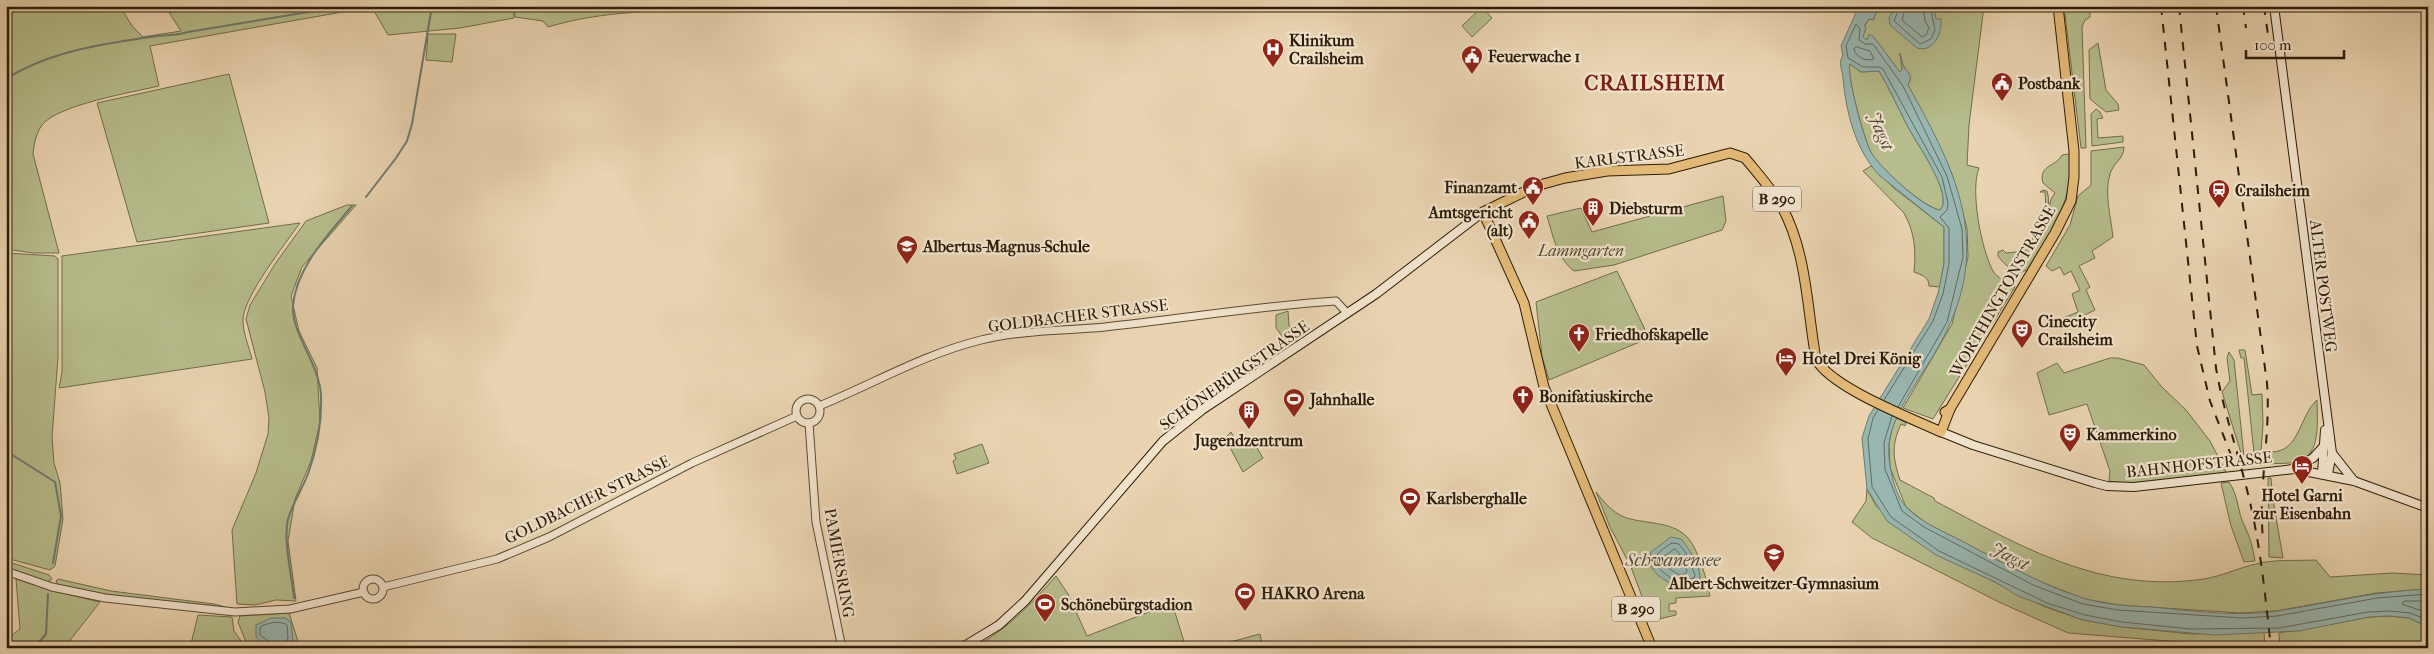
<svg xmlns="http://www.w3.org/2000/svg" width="2434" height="654" font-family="'IM FELL French Canon',serif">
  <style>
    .green { fill: #b6bc8b; stroke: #726c4a }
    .water { fill: #99b7b2; stroke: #6e796e; fill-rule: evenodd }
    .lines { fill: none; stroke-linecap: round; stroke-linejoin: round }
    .shore { stroke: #636a5d; stroke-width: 1 }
    .stream { stroke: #6e796e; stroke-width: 2 }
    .tertiary-casing { stroke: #5c4a32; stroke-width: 9 }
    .secondary-casing { stroke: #2d1c08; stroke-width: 10 }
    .primary-casing { stroke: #2d1c08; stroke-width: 11 }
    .tertiary { stroke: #f1e2cc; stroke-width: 7 }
    .secondary { stroke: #f1e2cc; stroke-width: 8 }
    .primary { stroke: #e4ba78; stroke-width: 9 }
    .rail { stroke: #2d1c08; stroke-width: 2; stroke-dasharray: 9 9; stroke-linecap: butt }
    .labels { text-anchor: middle; stroke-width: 4.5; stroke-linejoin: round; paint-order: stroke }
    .shield { fill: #f1e2cc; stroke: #685743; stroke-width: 1 }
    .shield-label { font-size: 15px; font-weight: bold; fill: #2d1c08 }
    .poi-label { font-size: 16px; font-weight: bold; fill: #2d1c08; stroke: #f1e2cc; text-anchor: start }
    .street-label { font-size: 16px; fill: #2d1c08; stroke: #f1e2cc }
    .park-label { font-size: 16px; font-style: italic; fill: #564c2f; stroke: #f1e2cc }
    .water-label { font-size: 18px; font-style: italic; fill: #4d4a3b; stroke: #f1e2cc }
    .district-label { font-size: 21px; font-weight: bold; letter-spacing: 1px; fill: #7a1f14; stroke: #f1e2cc }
  </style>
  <rect width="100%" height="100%" fill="#e9d3b0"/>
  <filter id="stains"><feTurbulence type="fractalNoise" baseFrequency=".004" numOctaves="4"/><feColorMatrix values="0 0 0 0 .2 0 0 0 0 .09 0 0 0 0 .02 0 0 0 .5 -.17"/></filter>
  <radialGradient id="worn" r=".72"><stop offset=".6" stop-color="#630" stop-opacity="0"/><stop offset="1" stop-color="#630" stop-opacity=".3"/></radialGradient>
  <g class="green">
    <path d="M6 6H120L132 26 143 37 181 31 165 6 365 8 150 46 159 86C133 92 57 105 42 125 36 134 34 143 33 154L59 253H33L6 249Z"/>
    <path d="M371 6H513L514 18 460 28 388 35Z"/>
    <path d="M514 6H838C827 13 770 10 754 10 686 11 614 7 548 27L543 21 515 17Z"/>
    <path d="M1879 6H1984L1969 125 1967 165 1979 168C1970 190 1981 249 1993 271 1996 277 2008 283 2015 287L1933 419 1903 408 1952 324 1968 257 1967 228 1952 174 1908 85C1913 75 1908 75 1904 67 1902 63 1901 58 1900 54L1902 69 1900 73 1873 36 1867 40 1862 37 1866 28 1864 27 1869 19 1873 20Z"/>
    <path d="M2064 6H2090V17L2085 20 2082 27 2086 148H2081Z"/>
    <path d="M1482 7 1492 18 1472 37 1462 26Z"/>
    <path d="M428 34H456L452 62 426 60Z"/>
    <path d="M2098 43 2106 90 2118 104 2119 110 2106 112 2090 99 2089 50Z"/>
    <path d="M1850 64 1861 72 1879 71C1890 89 1898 108 1908 127 1915 141 1955 196 1940 210 1923 207 1881 169 1872 154 1865 144 1846 73 1850 64Z"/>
    <path d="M229 74 269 223 137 242 97 103Z"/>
    <path d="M2096 109 2100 112 2103 118 2097 119 2098 138 2123 136V142L2092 146 2091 114Z"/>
    <path d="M2124 147C2124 159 2113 163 2110 174 2104 193 2111 218 2113 237L2092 251 2095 258 2079 266 2090 287 2086 290 2095 310 2062 326 2058 320 2078 312 2072 294 2080 290 2071 271 2064 275 2060 267 2052 271 2046 266 2070 225 2078 196 2091 185V151Z"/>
    <path d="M2069 154C2077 198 2048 235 2027 270L2019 273 2045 226 2051 199 2055 193 2043 183C2038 165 2056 167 2062 155Z"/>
    <path d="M1871 166 1895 189 1944 227V264L1940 287 1929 286C1929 277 1922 275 1914 272 1916 250 1915 233 1904 213L1863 171Z"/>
    <path d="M2043 190 2047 191C2055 217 2031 249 2019 270 2010 270 2003 263 1998 256V252L2003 250 2006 253 2026 251 2023 246 2028 248 2045 211 2041 208 2046 207 2045 192H2040Z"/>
    <path d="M1723 196 1726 221 1722 230 1614 265 1574 271C1557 258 1553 236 1547 216L1581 208 1592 232Z"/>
    <path d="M347 205H356L302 267 291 296 299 331 317 368 320 422 311 461 295 499 288 541 296 601 276 600 255 605 237 604 232 530 256 473 268 434 269 418 265 392 246 319 250 305 275 264 306 221Z"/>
    <path d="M300 223C286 243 243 297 243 320 243 333 249 347 252 359L59 388 62 372V256Z"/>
    <path d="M6 253 55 256 58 259V357L52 437 54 463 60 483 63 519 55 566 50 570 6 558Z"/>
    <path d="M1617 271 1649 338 1549 380 1542 356 1536 302Z"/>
    <path d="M1288 311 1289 325 1298 339 1289 345 1276 328V315Z"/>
    <path d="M2239 350H2245L2252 395 2262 394 2263 424 2260 466 2255 462 2244 358H2241Z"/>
    <path d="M2229 352 2234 360 2245 466 2222 392 2230 381 2227 358Z"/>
    <path d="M2110 358H2118L2144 365 2161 386 2186 410 2210 441 2226 472C2188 478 2147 488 2109 481L2110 471 2087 404 2049 415 2037 373 2057 363 2064 373Z"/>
    <path d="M2317 400C2317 420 2322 455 2297 462 2288 464 2278 463 2269 464L2271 452C2300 452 2299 416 2317 400Z"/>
    <path d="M1897 418 1906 423 1905 426 1901 424C1891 446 1893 458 1900 480L1934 498 1935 501C2022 547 2101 594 2204 579 2222 576 2238 568 2256 564 2275 559 2296 561 2316 560L2330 577 2393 573 2428 575V589L2376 593 2276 611 2241 613 2118 605 2085 599 2036 580 1926 523 1906 507 1890 468 1889 444 1893 424Z"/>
    <path d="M1231 432 1238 445 1253 436 1260 446 1257 448 1263 458 1243 472 1225 438Z"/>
    <path d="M982 444 989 463 957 474 953 461 956 459 954 454Z"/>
    <path d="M2268 478H2271L2273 500 2283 558 2269 557Z"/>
    <path d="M2229 482C2239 496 2237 512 2245 527 2250 537 2253 548 2255 561L2244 562 2231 526 2221 483Z"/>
    <path d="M1867 489 1876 506 1956 563 2045 607 2083 620 2122 627 2191 634 2264 632 2265 648H2253L2252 644 2193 643 2068 633 2001 603 1910 557 1872 538 1852 522 1866 501Z"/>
    <path d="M1596 492C1604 502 1612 512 1624 517 1643 524 1671 521 1686 536 1698 547 1707 580 1710 596L1676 598V603L1669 604V611H1676V615L1651 621 1631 567 1610 527Z"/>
    <path d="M6 561 49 575 52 579 47 582 6 567Z"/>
    <path d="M1056 576 1068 594 1087 636 1172 603 1186 648H972C1006 631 1031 604 1056 576Z"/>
    <path d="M16 579 58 592 100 602 64 648H6V640L20 629Z"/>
    <path d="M58 579 111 591 214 604 233 609C174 604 116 598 58 585L56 581Z"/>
    <path d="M289 613 300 648H252L246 642 238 622 240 616Z"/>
    <path d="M198 615 232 617 234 631 246 648H190Z"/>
    <path d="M2390 616 2409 618 2428 627V648H2280L2279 633 2369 617Z"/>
    <path d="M1260 634 1263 648H1208Z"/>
  </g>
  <g class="water">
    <path d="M1859 6H1879L1873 20 1869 19 1864 26 1866 28 1863 37 1867 40 1869 34 1873 36 1900 72 1902 69 1900 53 1904 68C1911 74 1912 77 1908 85 1959 176 1995 250 1937 349 1922 376 1893 412 1889 443 1887 461 1894 496 1908 509 1923 523 1942 531 1960 540 2000 561 2039 584 2083 598 2105 605 2130 606 2152 607 2194 611 2237 617 2278 611 2328 603 2377 591 2428 589V627L2409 618 2390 616 2369 617 2299 631 2214 635 2122 627 2083 620 2018 596 1997 583 1936 555 1887 521 1867 489 1862 438 1869 416 1929 319 1938 293 1944 264V227L1879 175C1854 148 1846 110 1843 78 1842 68 1838 64 1843 55L1841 46ZM1850 64 1861 72 1879 71C1890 89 1898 108 1908 127 1915 141 1955 196 1940 210 1923 208 1882 169 1872 154 1865 144 1846 74 1850 64Z"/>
    <path d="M1896 6H1934L1936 19H1941C1942 33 1934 53 1917 48L1890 25 1889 18Z"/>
    <path d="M1671 537 1681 539C1690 550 1701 566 1700 581L1676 587C1661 577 1646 572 1651 552Z"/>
    <path d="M271 618H285L291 622 293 641C282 651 265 649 256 637V625Z"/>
  </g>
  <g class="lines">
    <g class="shore">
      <path d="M1900 6 1894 21 1920 44 1931 39 1935 30 1930 6"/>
      <path d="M1906 6 1902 20 1922 37 1926 35 1929 28 1925 21 1923 6"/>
      <path d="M1857 47 1870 51 1874 59C1867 62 1855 57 1854 49Z"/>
      <path d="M1884 400 1933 321 1943 294 1949 264V228L1940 217 1947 210 1948 203 1942 177 1883 69 1879 67H1863L1848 58 1846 46 1856 24 1860 29 1859 40 1865 44H1873L1903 86 1947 176 1962 229 1963 257 1947 322 1898 407"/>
      <path d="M1878 410 1873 418 1868 439 1872 487 1891 517 1939 551 2047 603 2085 615 2122 622 2191 629 2279 628 2368 612 2390 611 2410 613 2428 620"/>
      <path d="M1892 416 1884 443 1885 469 1902 511 1924 527 2033 585 2083 604 2118 610 2242 618 2277 616 2377 598 2428 594"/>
      <path d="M1672 543 1679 544 1686 553 1695 575 1694 578 1677 582C1655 567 1643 560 1672 543Z"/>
      <path d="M1675 549 1681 556 1687 571 1685 574 1679 575 1661 563 1662 558Z"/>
      <path d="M2428 601H2404L2402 604 2428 613"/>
      <path d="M272 648 270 642 260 635V627C267 623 280 620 287 625L288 638 282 648"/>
    </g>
    <g class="stream">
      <path d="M6 79C48 52 101 44 150 37 163 35 174 36 188 32L345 6"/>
      <path d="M366 197 396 158 407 141 412 124 432 6"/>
      <path d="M6 451 55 482 61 516 53 563"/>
      <path d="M294 598C292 577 283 540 288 519 293 503 302 489 308 474 317 449 322 422 321 396 320 365 291 333 293 306 296 267 329 234 352 206"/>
      <path d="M34 648 46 634 48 594"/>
    </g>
    <g class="tertiary-casing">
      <g id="tertiary">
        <circle cx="808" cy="411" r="12"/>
        <path d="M819 406C873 384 924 354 981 340 1021 330 1064 331 1105 327 1182 319 1258 306 1336 301L1347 313"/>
        <path d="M809 423 816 522 842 648"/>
        <path d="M6 571 52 587 105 598 235 612 290 609 364 592"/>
        <circle cx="373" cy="589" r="10"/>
        <path d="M383 587 497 559 549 537 692 463 797 416"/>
      </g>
    </g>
    <g class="secondary-casing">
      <g id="secondary">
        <path d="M2274 6 2332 453 2328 474"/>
        <path d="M1941 432 1973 445 2095 483 2107 486 2134 487 2294 469 2354 481 2428 508"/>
        <path d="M2332 453 2354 481"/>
        <path d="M2296 468 2313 458 2324 446"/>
        <path d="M2322 473 2325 430"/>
        <path d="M961 648 999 625 1025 601 1163 441 1202 410 1376 294 1483 212"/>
      </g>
    </g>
    <g class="primary-casing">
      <g id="primary">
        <path d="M1945 412 1950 409 2055 233 2071 201 2074 177V151L2058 6"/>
        <path d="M1652 648 1544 387 1524 303 1483 212 1536 186 1565 178 1607 171 1669 169 1730 153 1745 158C1758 174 1772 189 1782 207 1807 253 1807 309 1816 359 1830 387 1911 418 1941 432L1950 409"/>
      </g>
    </g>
    <use href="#tertiary" class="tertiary"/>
    <use href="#secondary" class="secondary"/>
    <use href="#primary" class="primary"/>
    <g class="rail">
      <path d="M2161 6 2197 346 2210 401 2231 455"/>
      <path d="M2179 6 2216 368C2223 409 2236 446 2246 486 2260 539 2265 594 2271 648"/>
      <path d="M2216 6 2267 383C2271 435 2258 487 2263 539"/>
      <path d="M2243 6 2246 28"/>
      <path d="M2264 6 2268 35"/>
    </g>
  </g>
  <defs>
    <g id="hospital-pin" transform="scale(1.125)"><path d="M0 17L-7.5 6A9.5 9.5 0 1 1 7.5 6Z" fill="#8f2418" stroke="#f1e2cc"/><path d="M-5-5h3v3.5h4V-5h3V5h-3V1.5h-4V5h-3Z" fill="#fff"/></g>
    <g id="civic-pin" transform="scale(1.125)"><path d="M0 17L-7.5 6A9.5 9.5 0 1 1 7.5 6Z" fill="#8f2418" stroke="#f1e2cc"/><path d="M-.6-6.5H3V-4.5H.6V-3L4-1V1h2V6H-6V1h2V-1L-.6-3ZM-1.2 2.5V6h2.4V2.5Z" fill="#fff"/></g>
    <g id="station-pin" transform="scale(1.125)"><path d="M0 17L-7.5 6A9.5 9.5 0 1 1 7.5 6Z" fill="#8f2418" stroke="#f1e2cc"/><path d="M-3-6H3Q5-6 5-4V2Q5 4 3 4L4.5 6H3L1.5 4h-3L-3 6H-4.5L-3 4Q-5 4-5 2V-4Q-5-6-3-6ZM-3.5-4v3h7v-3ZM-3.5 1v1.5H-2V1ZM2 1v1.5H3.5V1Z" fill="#fff"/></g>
    <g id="building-pin" transform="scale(1.125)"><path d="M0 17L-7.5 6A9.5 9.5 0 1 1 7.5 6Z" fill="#8f2418" stroke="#f1e2cc"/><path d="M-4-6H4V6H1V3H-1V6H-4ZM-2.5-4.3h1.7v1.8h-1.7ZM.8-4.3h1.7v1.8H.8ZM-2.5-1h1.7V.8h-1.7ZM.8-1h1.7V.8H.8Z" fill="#fff"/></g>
    <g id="school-pin" transform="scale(1.125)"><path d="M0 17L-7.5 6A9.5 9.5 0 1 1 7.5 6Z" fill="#8f2418" stroke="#f1e2cc"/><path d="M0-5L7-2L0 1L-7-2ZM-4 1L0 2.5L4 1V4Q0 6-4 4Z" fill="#fff"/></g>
    <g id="theatre-pin" transform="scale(1.125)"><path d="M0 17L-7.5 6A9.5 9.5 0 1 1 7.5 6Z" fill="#8f2418" stroke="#f1e2cc"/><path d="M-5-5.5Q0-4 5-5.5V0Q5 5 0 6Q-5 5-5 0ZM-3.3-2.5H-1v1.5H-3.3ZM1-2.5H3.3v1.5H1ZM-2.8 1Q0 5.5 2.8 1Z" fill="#fff"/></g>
    <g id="church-pin" transform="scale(1.125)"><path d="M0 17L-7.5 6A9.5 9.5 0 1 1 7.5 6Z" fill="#8f2418" stroke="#f1e2cc"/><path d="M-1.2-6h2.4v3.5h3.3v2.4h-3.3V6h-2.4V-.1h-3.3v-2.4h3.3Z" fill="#fff"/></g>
    <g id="hotel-pin" transform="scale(1.125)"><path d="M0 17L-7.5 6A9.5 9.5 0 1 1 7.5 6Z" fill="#8f2418" stroke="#f1e2cc"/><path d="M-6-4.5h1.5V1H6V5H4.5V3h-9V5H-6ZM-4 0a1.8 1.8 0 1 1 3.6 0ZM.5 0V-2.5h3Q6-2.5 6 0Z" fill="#fff"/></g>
    <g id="stadium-pin" transform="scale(1.125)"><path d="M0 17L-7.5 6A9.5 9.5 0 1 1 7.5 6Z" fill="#8f2418" stroke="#f1e2cc"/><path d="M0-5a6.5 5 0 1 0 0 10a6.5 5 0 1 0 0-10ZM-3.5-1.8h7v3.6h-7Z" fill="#fff"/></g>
  </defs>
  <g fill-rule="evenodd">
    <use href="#hospital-pin" x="1273" y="49"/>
    <use href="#civic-pin" x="1472" y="56"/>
    <use href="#civic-pin" x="2002" y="83"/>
    <use href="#civic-pin" x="1533" y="187"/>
    <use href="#station-pin" x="2219" y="190"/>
    <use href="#building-pin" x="1593" y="208"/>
    <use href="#civic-pin" x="1529" y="221"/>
    <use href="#school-pin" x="907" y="246"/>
    <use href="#theatre-pin" x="2022" y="330"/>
    <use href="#church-pin" x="1579" y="334"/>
    <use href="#hotel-pin" x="1786" y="358"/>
    <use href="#church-pin" x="1523" y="396"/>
    <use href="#stadium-pin" x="1294" y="399"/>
    <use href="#building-pin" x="1249" y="411"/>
    <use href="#theatre-pin" x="2070" y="434"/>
    <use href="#hotel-pin" x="2302" y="466"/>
    <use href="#stadium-pin" x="1410" y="498"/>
    <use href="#school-pin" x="1774" y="554"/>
    <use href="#stadium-pin" x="1245" y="593"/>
    <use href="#stadium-pin" x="1045" y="604"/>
  </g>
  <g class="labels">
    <g class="shield">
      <rect x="1753" y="186.5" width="48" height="25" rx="4"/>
      <rect x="1612" y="596.5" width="48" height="25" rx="4"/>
    </g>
    <g class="shield-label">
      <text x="1777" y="204">B 290</text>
      <text x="1636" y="614">B 290</text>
    </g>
    <g class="poi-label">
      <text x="1289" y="46">Klinikum<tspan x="1289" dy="18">Crailsheim</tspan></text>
      <text x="1488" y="62">Feuerwache 1</text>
      <text x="2018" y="89">Postbank</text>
      <text x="1517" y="193" text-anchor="end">Finanzamt</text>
      <text x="2235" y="196">Crailsheim</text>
      <text x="1609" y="214">Diebsturm</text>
      <text x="1513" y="218" text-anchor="end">Amtsgericht<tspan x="1513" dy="18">(alt)</tspan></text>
      <text x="923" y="252">Albertus-Magnus-Schule</text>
      <text x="2038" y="327">Cinecity<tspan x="2038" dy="18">Crailsheim</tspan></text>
      <text x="1595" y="340">Friedhofskapelle</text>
      <text x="1802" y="364">Hotel Drei König</text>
      <text x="1539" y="402">Bonifatiuskirche</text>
      <text x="1310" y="405">Jahnhalle</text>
      <text x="2086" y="440">Kammerkino</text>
      <text x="1249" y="446" text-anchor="middle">Jugendzentrum</text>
      <text x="2302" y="501" text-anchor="middle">Hotel Garni<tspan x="2302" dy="18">zur Eisenbahn</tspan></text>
      <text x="1426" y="504">Karlsberghalle</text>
      <text x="1774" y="589" text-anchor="middle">Albert-Schweitzer-Gymnasium</text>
      <text x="1261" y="599">HAKRO Arena</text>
      <text x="1061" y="610">Schönebürgstadion</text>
    </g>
    <g class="street-label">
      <text transform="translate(1629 156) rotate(-7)" y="6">KARLSTRASSE</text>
      <text transform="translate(2324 286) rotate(83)" y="6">ALTER POSTWEG</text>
      <text transform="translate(2002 291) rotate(-60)" y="6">WORTHINGTONSTRASSE</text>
      <text transform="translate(1078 315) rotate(-7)" y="6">GOLDBACHER STRASSE</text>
      <text transform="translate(1234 375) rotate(-35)" y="6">SCHÖNEBÜRGSTRASSE</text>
      <text transform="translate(2199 464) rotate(-6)" y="6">BAHNHOFSTRASSE</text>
      <text transform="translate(587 499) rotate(-26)" y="6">GOLDBACHER STRASSE</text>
      <text transform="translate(840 563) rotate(80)" y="6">PAMIERSRING</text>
    </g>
    <g class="park-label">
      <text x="1581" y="256">Lammgarten</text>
    </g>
    <g class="water-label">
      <text transform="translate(1881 131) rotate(67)" y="6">Jagst</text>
      <text transform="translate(2010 556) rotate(28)" y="6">Jagst</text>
      <text x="1673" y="566">Schwanensee</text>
    </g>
    <g class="district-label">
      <text x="1655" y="90">CRAILSHEIM</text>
    </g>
  </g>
  <rect width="2434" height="654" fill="none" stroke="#e9d3b0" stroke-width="25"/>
  <rect x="8" y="8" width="2419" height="639" fill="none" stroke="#2d1c08" stroke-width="2.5"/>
  <rect x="12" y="12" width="2409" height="629" fill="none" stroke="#2d1c08"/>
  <path d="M2246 50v8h98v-8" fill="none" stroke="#2d1c08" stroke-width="2.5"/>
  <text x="2254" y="50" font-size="15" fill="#2d1c08" stroke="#f1e2cc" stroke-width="4" paint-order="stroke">100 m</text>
  <rect width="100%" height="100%" filter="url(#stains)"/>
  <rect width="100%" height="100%" fill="url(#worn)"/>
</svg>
